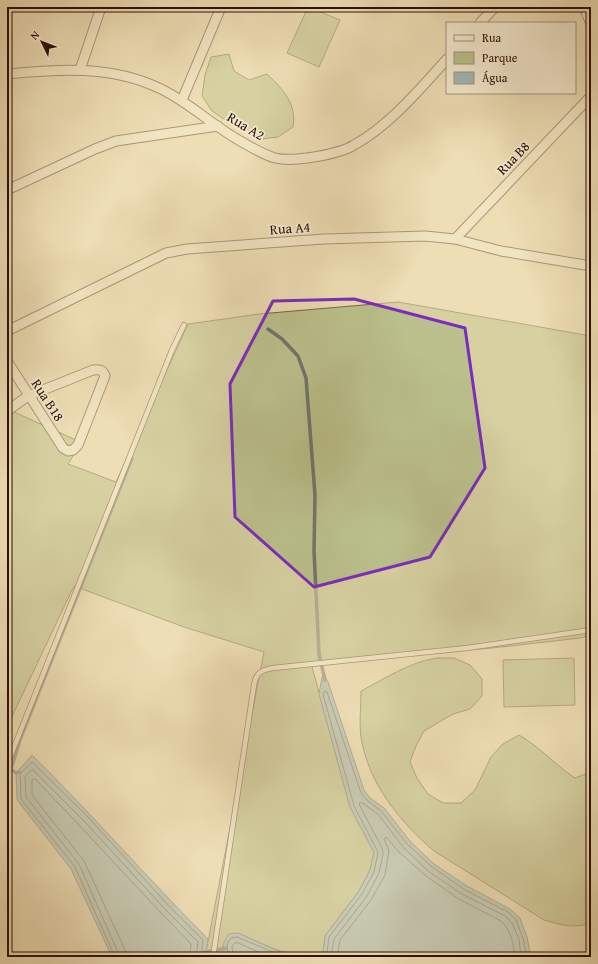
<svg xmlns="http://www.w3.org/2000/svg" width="598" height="964" font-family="'Gentium Book Plus',serif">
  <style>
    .green { fill: #bbc18c; stroke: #746748 }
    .water { fill: #9eb9b9; stroke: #717470 }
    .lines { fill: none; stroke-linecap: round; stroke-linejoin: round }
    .shore { stroke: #66635e; stroke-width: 1 }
    .stream { stroke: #717470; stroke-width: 3.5 }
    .lane-casing { stroke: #5d4130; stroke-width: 6 }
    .street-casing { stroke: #5d4130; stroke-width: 11 }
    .lane { stroke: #f4eacf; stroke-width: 4.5 }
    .street { stroke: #f4eacf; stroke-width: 9 }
    .marked { fill: none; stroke: #7b2cbf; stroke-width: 3; stroke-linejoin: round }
    .labels { text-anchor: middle; stroke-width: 3.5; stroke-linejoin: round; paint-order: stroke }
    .street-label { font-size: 14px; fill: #2d0d03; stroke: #f4eacf }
  </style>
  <rect width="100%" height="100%" fill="#eedeb5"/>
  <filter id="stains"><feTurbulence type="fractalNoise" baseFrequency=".005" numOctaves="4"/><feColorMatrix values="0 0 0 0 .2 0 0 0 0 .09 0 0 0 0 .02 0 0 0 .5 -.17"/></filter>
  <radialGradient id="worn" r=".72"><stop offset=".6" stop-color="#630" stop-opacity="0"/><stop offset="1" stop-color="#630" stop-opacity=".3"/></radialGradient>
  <g class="green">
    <path d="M308 7 340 20 319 67 287 53Z"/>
    <path d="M229 54 234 71 249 80 267 74C283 89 297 104 293 127L278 137 261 139 228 122 212 111 202 96 205 75 211 57Z"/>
    <path d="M398 302 591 336V634L581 638 492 648 311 663 350 807 374 852 370 870 359 891 325 936 323 952 320 957C286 957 268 946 238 933L223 954 225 957H205L264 652 184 627 74 586 7 727V419L14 412 76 440 78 448 68 464 116 482 188 324 259 314Z"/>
    <path d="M436 658H454L470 665 482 679V696L470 709 453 714 424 731 416 746 410 762 417 778 428 794 443 803H461L475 790 491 757 503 744 519 735C540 747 555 765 575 778L591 772V923C574 929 561 925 544 920L434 851C400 822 368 783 361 737 359 722 361 706 361 691 386 678 408 663 436 658Z"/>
    <path d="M574 658 575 705 504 707 503 660Z"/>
  </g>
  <g class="water">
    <path d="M324 676 328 682 364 790 370 798 384 808 410 841 434 864 467 886 510 909 520 918 527 937 531 957H320L323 952 325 936 359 891 370 870 374 852 350 807 319 694 322 677Z"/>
    <path d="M32 755C93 815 148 879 208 939L205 957H112L71 869 17 800 16 773Z"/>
    <path d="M238 933 280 952 300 957H225C220 948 224 941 229 934Z"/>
  </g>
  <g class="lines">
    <g class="shore">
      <path d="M115 957 75 867 21 799 20 774 32 762 88 817 168 905 203 940 201 957"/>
      <path d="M120 957 79 864 26 797 25 777 32 769 84 821 164 908 198 942 196 957"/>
      <path d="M126 957 125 950 84 861 32 795V779H35C88 833 138 890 191 944L190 957"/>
      <path d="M228 957 227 944 231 938 237 937 285 957"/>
      <path d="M233 957 232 946 236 942 270 957"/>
      <path d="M325 957 327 952 329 937 362 894 374 872 378 852 354 806 323 694 325 691 327 692 361 793 368 801 381 811 407 844 432 867 465 890 508 912 516 920 523 938 527 957"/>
      <path d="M331 957 334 939 367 896 379 873 383 854 382 848 359 804 361 802 378 814 403 847 428 871 462 894 505 916 512 923 519 939 521 957"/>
      <path d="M337 957 340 940 371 900 385 875 389 851 384 839 386 837 399 852 426 876 459 899 501 921C512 931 513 944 515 957"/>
    </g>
    <g class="stream">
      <path d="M268 329 282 339 298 356 306 378 315 495 314 551 319 654 325 680"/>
      <path d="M19 772 16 773 11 769 21 737 132 458"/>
      <path d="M201 953 226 948"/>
      <path d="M576 957 591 952"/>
    </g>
    <g class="lane-casing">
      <g id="lane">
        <path d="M7 765 172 350 184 325"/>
        <path d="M213 957 254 685C256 673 261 670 273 668L467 648 591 630"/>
      </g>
    </g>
    <g class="street-casing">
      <g id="street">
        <path d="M584 7 591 24"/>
        <path d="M480 23 495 7"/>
        <path d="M80 70 101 7"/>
        <path d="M7 74C58 69 110 65 159 88 189 102 213 126 242 142 251 147 264 155 275 158 287 161 301 159 314 157 326 155 343 152 354 145 389 126 420 89 447 59"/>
        <path d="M182 100 221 7"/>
        <path d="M7 190 95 149 116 141 218 126"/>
        <path d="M455 239 591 96"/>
        <path d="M7 331 166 253 187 249 324 239 425 236 455 239 501 251 591 266"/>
        <path d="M7 361 63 448 68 451 73 450 78 445 105 376C103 370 100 369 93 370L28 396 7 411"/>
      </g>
    </g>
    <use href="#lane" class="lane"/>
    <use href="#street" class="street"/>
  </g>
  <path d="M0 0H598V964H0ZM354 299 465 328 485 468 430 557 314 587 235 517 230 384 273 301Z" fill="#eedeb5" fill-opacity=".55" fill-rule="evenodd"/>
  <path class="marked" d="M354 299 465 328 485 468 430 557 314 587 235 517 230 384 273 301Z"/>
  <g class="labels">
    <g class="street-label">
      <text transform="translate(246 126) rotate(31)" y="5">Rua A2</text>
      <text transform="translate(513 158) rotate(-46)" y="5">Rua B8</text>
      <text transform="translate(290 228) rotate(-4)" y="5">Rua A4</text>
      <text transform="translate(48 400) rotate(57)" y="5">Rua B18</text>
    </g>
  </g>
  <rect width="598" height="964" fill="none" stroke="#eedeb5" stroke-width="24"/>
  <rect x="8" y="8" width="582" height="948" fill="none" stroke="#2d0d03" stroke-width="2"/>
  <rect x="12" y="12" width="574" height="940" fill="none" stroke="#2d0d03"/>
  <rect x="446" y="22" width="130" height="72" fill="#f4eacf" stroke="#a4927d"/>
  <rect x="454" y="35" width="20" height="6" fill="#f4eacf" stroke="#a4927d"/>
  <text x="482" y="42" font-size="12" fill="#2d0d03">Rua</text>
  <rect x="454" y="52" width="20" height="12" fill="#bbc18c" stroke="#a4927d"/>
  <text x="482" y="62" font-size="12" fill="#2d0d03">Parque</text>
  <rect x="454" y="72" width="20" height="12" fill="#9eb9b9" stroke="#a4927d"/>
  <text x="482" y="82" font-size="12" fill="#2d0d03">Água</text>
  <g transform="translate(42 42) rotate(313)" stroke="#f4eacf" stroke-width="3" paint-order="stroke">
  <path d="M0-3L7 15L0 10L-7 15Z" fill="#2d0d03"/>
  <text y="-6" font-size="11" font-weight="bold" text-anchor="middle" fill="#2d0d03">N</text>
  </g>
  <rect width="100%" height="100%" filter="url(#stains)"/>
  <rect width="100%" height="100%" fill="url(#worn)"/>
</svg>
